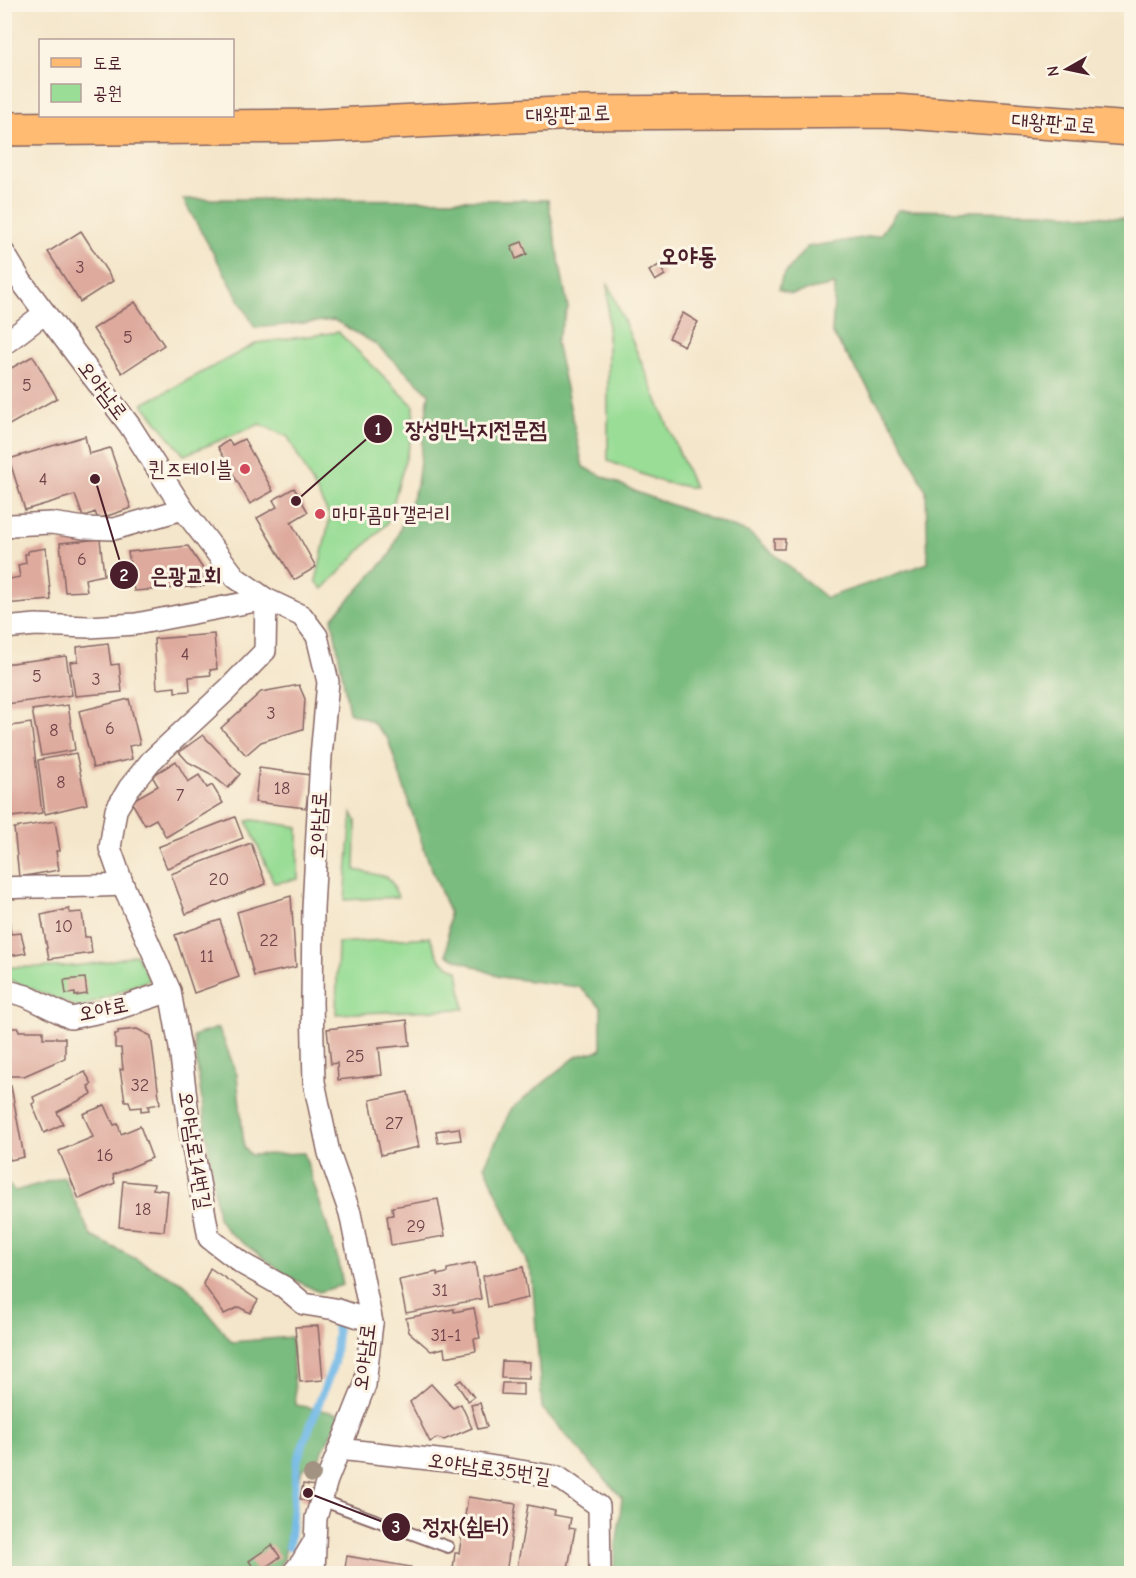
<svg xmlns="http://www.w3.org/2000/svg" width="1136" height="1578" font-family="'Comic Neue','Poor Story',sans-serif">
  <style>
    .green { fill: #99dd96; stroke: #727e60; stroke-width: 1.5 }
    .forest { fill: #7abc7f; stroke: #626e55; stroke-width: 1.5 }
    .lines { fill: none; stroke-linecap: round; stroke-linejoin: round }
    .stream { stroke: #6fb8e7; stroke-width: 8 }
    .building { fill: #deaa9e }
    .lane-casing { stroke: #866563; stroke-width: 14 }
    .street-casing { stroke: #866563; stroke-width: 24 }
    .primary-casing { stroke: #866563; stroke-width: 36 }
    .lane { stroke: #fff; stroke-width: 10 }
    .street { stroke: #fff; stroke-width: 21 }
    .primary { stroke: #ffbb71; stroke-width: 33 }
    .tree { fill: #a29281 }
    .poi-dot { fill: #d1495b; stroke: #fcf5e5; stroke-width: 2 }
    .labels { text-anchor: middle; stroke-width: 6; stroke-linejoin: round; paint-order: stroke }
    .number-label { font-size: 18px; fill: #6f4248 }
    .street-label { font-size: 21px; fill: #4a1f2b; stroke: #fcf5e5 }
    .poi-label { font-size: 21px; fill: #4a1f2b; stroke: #fcf5e5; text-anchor: end }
    .quarter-label { font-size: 24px; font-weight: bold; fill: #4a1f2b; stroke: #fcf5e5 }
    .leader { fill: none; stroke: #4a1f2b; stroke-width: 2 }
    .callout-dot { fill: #4a1f2b; stroke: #fcf5e5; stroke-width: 2 }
    .mark-label { font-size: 18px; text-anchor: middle; font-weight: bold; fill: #fff }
    .callout-label { font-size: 22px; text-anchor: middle; font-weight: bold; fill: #4a1f2b; stroke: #fcf5e5; stroke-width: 6; stroke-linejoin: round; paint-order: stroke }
  </style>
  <rect width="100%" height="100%" fill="#fcf5e5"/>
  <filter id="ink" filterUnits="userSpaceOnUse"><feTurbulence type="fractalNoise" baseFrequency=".0167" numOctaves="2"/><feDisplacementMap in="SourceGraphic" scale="12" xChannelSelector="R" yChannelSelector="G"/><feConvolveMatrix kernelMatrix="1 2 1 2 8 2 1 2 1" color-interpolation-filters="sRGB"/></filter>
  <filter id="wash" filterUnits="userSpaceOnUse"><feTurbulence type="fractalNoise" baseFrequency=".008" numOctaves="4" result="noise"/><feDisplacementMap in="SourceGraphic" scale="24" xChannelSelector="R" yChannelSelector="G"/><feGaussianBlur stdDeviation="1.35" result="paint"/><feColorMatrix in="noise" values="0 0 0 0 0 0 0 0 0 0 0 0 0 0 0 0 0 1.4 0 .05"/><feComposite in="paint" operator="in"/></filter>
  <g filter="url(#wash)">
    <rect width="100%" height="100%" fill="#f4e6ca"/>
    <g class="green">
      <path d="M608 283 694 488 662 482 608 461Z"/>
      <path d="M338 332 414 406 412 436 388 522 323 589 316 581 330 517 288 437 260 424 184 455 143 404 257 343Z"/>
      <path d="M352 813 356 821 355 870 387 877 392 883 398 897 345 900Z"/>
      <path d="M253 820 298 827V879L274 883 247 821Z"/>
      <path d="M430 937 440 960 458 971 464 1009 336 1014 338 943Z"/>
      <path d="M136 954 149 980 79 1008 5 978 4 967C50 968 92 968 136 954Z"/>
    </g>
    <g class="forest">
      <path d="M183 199 548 200 568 308 556 342 583 467 639 493 749 533 826 598 928 563 926 491 896 430 832 333 835 285 791 294 779 289 782 277 807 247 880 235 898 210 1043 212 1131 219V1573H613L622 1498 542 1408 532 1275 485 1165 511 1109 577 1056 601 1050V1007L579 987 500 977 447 955 449 912 425 852 388 739 371 721 349 712 332 618 390 555 417 485 429 393 374 343 334 320 255 328Z"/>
      <path d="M218 1028 223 1038 237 1075 244 1147 250 1155 304 1153 339 1263 343 1285 319 1292 291 1278 228 1232 218 1218 193 1036Z"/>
      <path d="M64 1177 91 1236 185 1284 232 1342 291 1337 296 1405 341 1414 319 1458 302 1470 291 1504 284 1559 274 1573H5L4 1181 15 1191Z"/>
    </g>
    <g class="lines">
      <path class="stream" d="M289 1547 297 1461 334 1363 337 1333 336 1324"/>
    </g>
    <g id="blocks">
      <g class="building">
        <path d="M81 231 113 281 80 302 48 252Z"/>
        <path d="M522 242 527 254 516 259 511 246Z"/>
        <path d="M659 265 665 275 655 281 649 271Z"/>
        <path d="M135 302 164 345 122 373 93 329Z"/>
        <path d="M683 313 698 322 684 346 669 338Z"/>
        <path d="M33 356 57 398 4 428V372Z"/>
        <path d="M85 436 89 454 110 448 131 508 98 519 95 512 83 517 75 495 25 510 9 459Z"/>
        <path d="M244 439 273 491 250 504 218 447 229 440 232 445Z"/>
        <path d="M294 488 308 512 291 522 316 567 294 580 257 518 277 507 273 500Z"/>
        <path d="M100 539 104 575 85 579 87 591 65 592 60 543Z"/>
        <path d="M774 539H785L784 549H774Z"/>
        <path d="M188 546 203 569 204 586 134 591 128 552Z"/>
        <path d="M46 548 51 600 4 604V580L20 577 18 565 26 563 25 554H28V551Z"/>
        <path d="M214 634 217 669 210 670 211 675 189 677 190 691 175 692V687L157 689 154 639Z"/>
        <path d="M108 643 111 665 119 664 122 692 75 696 70 662 78 661 77 647Z"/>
        <path d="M66 656 72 695 7 704 4 688V664Z"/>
        <path d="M299 685 305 699 303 729 261 742 246 755 221 728 261 692Z"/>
        <path d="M129 699 140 744 129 746 132 759 93 768 79 711Z"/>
        <path d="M68 705 75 750 41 756 32 710Z"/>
        <path d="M31 723 42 813 4 818V727Z"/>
        <path d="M203 735 240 774 228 788 209 773 188 762 179 752Z"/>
        <path d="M76 753 87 804 45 814 38 760Z"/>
        <path d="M176 761 188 782 199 775 207 788 212 785 223 803 166 837 156 819 145 825 131 801 158 786 152 776Z"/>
        <path d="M259 768 310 775 306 808 255 802Z"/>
        <path d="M235 817 243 838 167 868 158 847Z"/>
        <path d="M55 821 60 851H56L59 870 19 877 14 828Z"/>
        <path d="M251 843 266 884 186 914 171 874Z"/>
        <path d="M291 896 296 967 254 976 237 912Z"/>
        <path d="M69 909 70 913 82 912 85 937H90L92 953 49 959 41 915Z"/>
        <path d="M8 911 11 934 21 933 26 953 4 957V912Z"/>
        <path d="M220 920 239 977 194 993 175 935Z"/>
        <path d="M85 978 87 994 75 996V993L66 994 64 980Z"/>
        <path d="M407 1020 410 1045 379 1048 382 1075 338 1080 337 1063 331 1064 327 1029Z"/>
        <path d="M4 1028H18L19 1031H43V1038H65V1058L24 1076H4Z"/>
        <path d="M137 1029 151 1036 160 1104 148 1106 149 1110 141 1111V1107L131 1108 129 1101H125L120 1069 123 1070 121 1048H115V1034H118V1031Z"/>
        <path d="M85 1072 92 1084 88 1086 92 1094 57 1112 63 1124 44 1133 32 1104 35 1102 33 1097Z"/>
        <path d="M11 1086 24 1157 10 1160 8 1153H4V1100L10 1099 8 1087Z"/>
        <path d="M408 1092 419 1147 381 1155 370 1100Z"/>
        <path d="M105 1105 114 1125 118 1124 121 1134 140 1126 152 1158 113 1175 115 1183 79 1199 59 1151 93 1137 83 1114Z"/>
        <path d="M459 1128 461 1140 438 1143 436 1131Z"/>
        <path d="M123 1181 154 1184 153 1189 168 1191 164 1231 119 1227Z"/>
        <path d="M438 1199 445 1236 391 1245 387 1216 393 1215 392 1207Z"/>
        <path d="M475 1263 481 1299 406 1313 399 1280 437 1272V1275L447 1273V1269Z"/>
        <path d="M523 1267 528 1298 488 1307 483 1276Z"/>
        <path d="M210 1268 258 1300 250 1313 239 1307 224 1314 203 1284Z"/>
        <path d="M474 1308 480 1338 474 1339 476 1351 445 1357 444 1348 431 1351 409 1332 406 1318 454 1309V1312Z"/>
        <path d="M318 1326 323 1380 300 1382 295 1327Z"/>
        <path d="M502 1361 530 1362 529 1379 501 1378Z"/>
        <path d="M461 1380 474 1397 468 1401 456 1383Z"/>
        <path d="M502 1383H523V1395L501 1394Z"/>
        <path d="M431 1384 453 1408 461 1404 472 1428 444 1440 437 1438 430 1442 410 1402Z"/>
        <path d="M480 1403 487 1427 478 1429 471 1405Z"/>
        <path d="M303 1484 316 1486 312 1502 300 1499Z"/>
        <path d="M468 1497 516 1504 506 1574H486L453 1569 455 1553H459Z"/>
        <path d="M528 1505 555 1511 554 1515 571 1518 569 1528 575 1529 567 1574H516Z"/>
        <path d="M272 1545 280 1557 257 1573 249 1561Z"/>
        <path d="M347 1556 411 1567 410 1574H344Z"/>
      </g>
    </g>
  </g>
  <g filter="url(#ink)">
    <use href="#blocks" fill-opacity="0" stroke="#866563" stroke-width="1.5"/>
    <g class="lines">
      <g class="lane-casing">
        <path id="lane" d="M321 1500 448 1547"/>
      </g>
      <g class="street-casing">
        <g id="street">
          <path d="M4 253 21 281 130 426 183 509 236 578 266 599 302 616 317 636 328 682 321 756 313 909 312 1003 314 1082 329 1153 350 1213 372 1323 365 1385 327 1480 316 1518 314 1574"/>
          <path d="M4 344 45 313"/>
          <path d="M4 529 11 525 51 523 85 528 114 529 183 509"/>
          <path d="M4 628 36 625 89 627 136 624 266 599 265 651 227 690 151 761 129 788 116 810 110 848 123 885 170 991 180 1048 190 1131 209 1238 243 1264 284 1287 304 1304 335 1309 368 1320 372 1323"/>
          <path d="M4 888C44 886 83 887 123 885"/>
          <path d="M4 990 26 996 71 1018 116 1009 170 991"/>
          <path d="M339 1449 483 1465 558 1477 599 1506 600 1574"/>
          <path d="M292 1574 302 1562 314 1542"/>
        </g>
      </g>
      <g class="primary-casing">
        <path id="primary" d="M4 129 315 126 579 113 894 111 1132 129"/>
      </g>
      <use href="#lane" class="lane"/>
      <use href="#street" class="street"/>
      <use href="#primary" class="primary"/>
    </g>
    <circle class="tree" cx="312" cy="1474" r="9"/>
  </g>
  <g class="poi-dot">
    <circle cx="245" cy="469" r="6"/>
    <circle cx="320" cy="514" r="6"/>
  </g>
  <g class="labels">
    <g class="number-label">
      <text x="80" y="273">3</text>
      <text x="128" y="343">5</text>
      <text x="27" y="391">5</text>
      <text x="43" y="485">4</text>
      <text x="82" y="565">6</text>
      <text x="185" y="660">4</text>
      <text x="37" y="682">5</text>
      <text x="96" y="685">3</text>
      <text x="271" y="719">3</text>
      <text x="110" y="734">6</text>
      <text x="54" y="736">8</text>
      <text x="61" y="788">8</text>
      <text x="282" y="794">18</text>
      <text x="180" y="801">7</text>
      <text x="219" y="885">20</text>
      <text x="64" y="932">10</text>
      <text x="269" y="946">22</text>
      <text x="207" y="962">11</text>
      <text x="355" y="1062">25</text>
      <text x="140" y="1091">32</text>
      <text x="394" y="1129">27</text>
      <text x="105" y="1161">16</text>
      <text x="143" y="1215">18</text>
      <text x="416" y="1232">29</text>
      <text x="440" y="1296">31</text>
      <text x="446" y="1341">31-1</text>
    </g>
    <g class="street-label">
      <text transform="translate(568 114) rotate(-2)" y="7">대왕판교로</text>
      <text transform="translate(1054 123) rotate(4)" y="7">대왕판교로</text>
      <text transform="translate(103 390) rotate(53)" y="7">오야남로</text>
      <text transform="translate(318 825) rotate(-87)" y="7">오야남로</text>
      <text transform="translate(103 1009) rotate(-12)" y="7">오야로</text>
      <text transform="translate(195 1150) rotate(81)" y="7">오야남로14번길</text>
      <text transform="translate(364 1357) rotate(-83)" y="7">오야남로</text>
      <text transform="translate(489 1468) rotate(8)" y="7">오야남로35번길</text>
    </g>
    <g class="poi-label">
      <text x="233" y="476">퀸즈테이블</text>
      <text x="332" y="521" text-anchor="start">마마콤마갤러리</text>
    </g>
    <g class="quarter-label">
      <text x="688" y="264">오야동</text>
    </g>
  </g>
  <path class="leader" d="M296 501L378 429M95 479L124 575M308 1493L396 1527"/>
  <g class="callout-dot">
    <circle cx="296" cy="501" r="6"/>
    <circle cx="95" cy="479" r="6"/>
    <circle cx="308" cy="1493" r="6"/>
    <circle cx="378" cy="429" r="15"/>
    <circle cx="124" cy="575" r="15"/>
    <circle cx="396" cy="1527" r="15"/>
  </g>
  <g class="mark-label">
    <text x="378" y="435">1</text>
    <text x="124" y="581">2</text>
    <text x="396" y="1533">3</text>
  </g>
  <g class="callout-label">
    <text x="476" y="437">장성만낙지전문점</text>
    <text x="186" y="583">은광교회</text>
    <text x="466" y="1534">정자(쉼터)</text>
  </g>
  <rect width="1136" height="1578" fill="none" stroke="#fcf5e5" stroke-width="24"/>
  <rect x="39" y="39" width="195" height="78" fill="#fcf5e5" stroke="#b59f9b" stroke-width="1.5"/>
  <rect x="51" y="58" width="30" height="9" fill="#ffbb71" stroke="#b59f9b" stroke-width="1.5"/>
  <text x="93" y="69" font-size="18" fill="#4a1f2b">도로</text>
  <rect x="51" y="84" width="30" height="18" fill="#99dd96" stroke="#b59f9b" stroke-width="1.5"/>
  <text x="93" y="99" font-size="18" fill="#4a1f2b">공원</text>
  <g transform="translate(1067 69) rotate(261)" stroke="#fcf5e5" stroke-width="4.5" paint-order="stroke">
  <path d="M0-4.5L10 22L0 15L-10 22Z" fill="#4a1f2b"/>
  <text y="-9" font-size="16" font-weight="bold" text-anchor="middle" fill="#4a1f2b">N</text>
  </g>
</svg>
